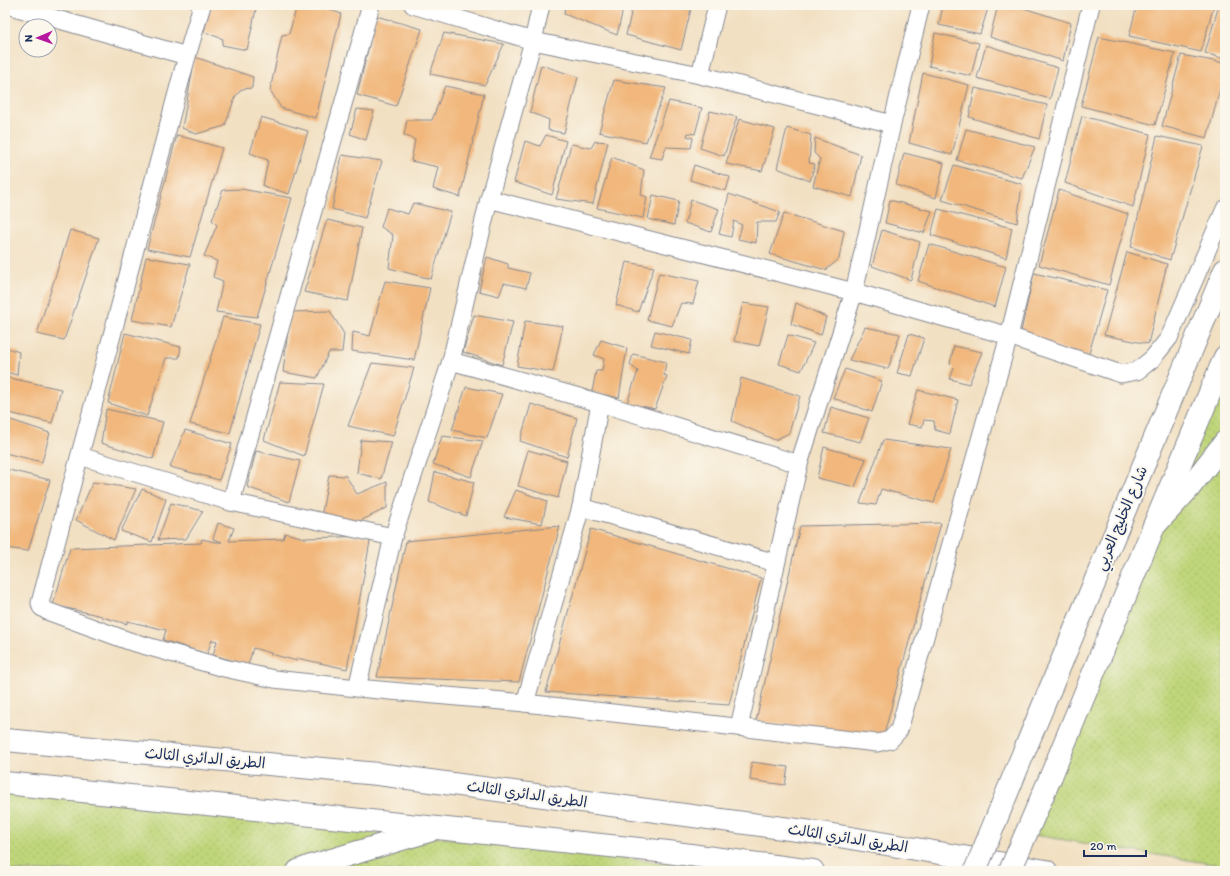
<svg xmlns="http://www.w3.org/2000/svg" width="1230" height="876" font-family="Itim,'Playpen Sans Arabic',sans-serif">
  <style>
    .green { fill: url(#green-dots); stroke: #6e826c }
    .building { fill: #f1b77c }
    .lines { fill: none; stroke-linecap: round; stroke-linejoin: round }
    .minor-casing { stroke: #868890; stroke-width: 19 }
    .primary-casing { stroke: #868890; stroke-width: 24 }
    .trunk-casing { stroke: #868890; stroke-width: 24 }
    .minor { stroke: #fff; stroke-width: 17 }
    .primary { stroke: #fff; stroke-width: 22 }
    .trunk { stroke: #fff; stroke-width: 22 }
    .primary-bridge-casing { stroke: #868890; stroke-width: 24; stroke-linecap: butt }
    .primary-bridge { stroke: #fff; stroke-width: 22 }
    .labels { text-anchor: middle; stroke-width: 4; stroke-linejoin: round; paint-order: stroke }
    .street-label { font-size: 15px; fill: #1b2f5e; stroke: #fbf7ec }
  </style>
  <defs>
    <pattern id="green-dots" width="8" height="8" patternUnits="userSpaceOnUse"><rect width="8" height="8" fill="#c0d67a"/><path d="M2 2h.1M6 6h.1" fill="none" stroke="#a4b86c" stroke-width="1.8" stroke-linecap="round"/></pattern>
  </defs>
  <rect width="100%" height="100%" fill="#fbf7ec"/>
  <filter id="ink" filterUnits="userSpaceOnUse"><feTurbulence type="fractalNoise" baseFrequency=".025" numOctaves="2"/><feDisplacementMap in="SourceGraphic" scale="8" xChannelSelector="R" yChannelSelector="G"/><feConvolveMatrix kernelMatrix="1 2 1 2 8 2 1 2 1" color-interpolation-filters="sRGB"/></filter>
  <filter id="wash" filterUnits="userSpaceOnUse"><feTurbulence type="fractalNoise" baseFrequency=".012" numOctaves="4" result="noise"/><feDisplacementMap in="SourceGraphic" scale="16" xChannelSelector="R" yChannelSelector="G"/><feGaussianBlur stdDeviation="0.9" result="paint"/><feColorMatrix in="noise" values="0 0 0 0 0 0 0 0 0 0 0 0 0 0 0 0 0 1.4 0 .05"/><feComposite in="paint" operator="in"/></filter>
  <g filter="url(#wash)">
    <rect width="100%" height="100%" fill="#f2e0c2"/>
    <g class="green">
      <path d="M1225 358V439L1154 525Z"/>
      <path d="M1225 446V866L1028 834 1156 529Z"/>
      <path d="M5 792 424 829 284 871H5Z"/>
      <path d="M436 837 737 871H324Z"/>
    </g>
    <g id="blocks">
      <g class="building">
        <path d="M211 5H257L247 50 222 45 223 39 204 32Z"/>
        <path d="M297 5H319L341 14 316 118 281 108 270 90 282 35 289 34Z"/>
        <path d="M565 5H624L617 35 564 14Z"/>
        <path d="M633 5H692L681 50 626 35Z"/>
        <path d="M943 5H989L980 34 939 25Z"/>
        <path d="M998 5H1014L1071 23 1063 61 990 37Z"/>
        <path d="M1137 5H1214L1201 52 1129 36Z"/>
        <path d="M1219 5H1225V59L1205 53Z"/>
        <path d="M376 16 422 29 396 106 357 95Z"/>
        <path d="M444 33 504 44 485 85 430 74Z"/>
        <path d="M935 33 979 43 971 76 929 66Z"/>
        <path d="M1099 37 1175 53 1155 125 1081 106Z"/>
        <path d="M986 45 1058 68 1050 99 977 78Z"/>
        <path d="M1181 55 1225 63V70L1207 138 1162 126Z"/>
        <path d="M195 57 253 77 252 88 242 89 235 97 225 126 196 134 182 128Z"/>
        <path d="M541 65 578 77 564 133 548 130 549 120 530 112Z"/>
        <path d="M923 73 969 85 952 155 909 143Z"/>
        <path d="M614 80 666 88 646 142 599 132Z"/>
        <path d="M445 86 484 94 460 197 433 189 438 167 411 161 415 140 404 135 407 120H432Z"/>
        <path d="M975 88 1047 105 1039 139 969 117Z"/>
        <path d="M669 101 702 108 695 134 688 133 687 136 693 138 691 148 666 147 662 159 649 157Z"/>
        <path d="M357 109 374 111 366 140 350 134Z"/>
        <path d="M710 111 737 117 724 156 700 148Z"/>
        <path d="M1082 116 1150 134 1133 207 1065 183Z"/>
        <path d="M261 117 308 131 289 194 263 186 268 160 250 153Z"/>
        <path d="M739 119 775 129 762 171 726 164Z"/>
        <path d="M787 128 811 135 809 163 815 164 810 181 777 168Z"/>
        <path d="M966 129 1035 147 1022 178 957 160Z"/>
        <path d="M177 135 222 148 190 257 147 249Z"/>
        <path d="M546 135 566 141 552 195 514 182 525 141 540 146Z"/>
        <path d="M1157 136 1203 146 1170 260 1131 247Z"/>
        <path d="M815 138 861 155 852 197 813 186 820 159 814 153Z"/>
        <path d="M595 141 608 142 593 204 556 199 571 144 591 148Z"/>
        <path d="M904 153 944 163 936 198 896 185Z"/>
        <path d="M342 155 382 161 365 218 332 209Z"/>
        <path d="M612 157 644 170 641 195 647 197 643 218 597 208Z"/>
        <path d="M694 165 730 177 726 191 690 180Z"/>
        <path d="M954 165 1022 184 1017 223 942 200Z"/>
        <path d="M241 189 292 198 257 317 216 312 223 281 213 277 217 261 204 256 217 225 212 220 223 190Z"/>
        <path d="M1059 190 1128 214 1109 285 1039 265Z"/>
        <path d="M729 194 780 212 776 222H757L756 243 738 239 742 225 734 221 731 237 719 234Z"/>
        <path d="M653 195 679 201 674 225 648 219Z"/>
        <path d="M691 200 719 209 711 232 685 223Z"/>
        <path d="M890 200 932 211 924 233 885 223Z"/>
        <path d="M413 203 451 212 431 279 389 268 393 235 381 227 387 208 408 214Z"/>
        <path d="M938 209 1012 228 1006 258 931 235Z"/>
        <path d="M784 213 844 231 839 259 826 270 770 254Z"/>
        <path d="M327 220 362 228 348 301 304 292Z"/>
        <path d="M70 230 99 238 64 340 37 334Z"/>
        <path d="M882 230 920 242 911 280 872 266Z"/>
        <path d="M929 244 1006 267 995 307 918 281Z"/>
        <path d="M1127 252 1167 264 1148 344 1104 335Z"/>
        <path d="M146 257 190 264 171 327 132 320Z"/>
        <path d="M487 257 508 264V268L530 273 526 288 504 283 499 296 479 291Z"/>
        <path d="M626 262 654 267 638 312 616 305Z"/>
        <path d="M659 273 699 281 693 304 681 303 672 326 647 320Z"/>
        <path d="M1034 273 1107 290 1088 357 1020 336Z"/>
        <path d="M385 281 430 288 414 360 352 351 353 332 370 336Z"/>
        <path d="M743 303 769 307 759 346 734 341Z"/>
        <path d="M796 303 826 317 821 335 791 324Z"/>
        <path d="M330 311 344 334 342 352H329L317 378 283 372 290 312Z"/>
        <path d="M474 315 513 322 502 365 463 352Z"/>
        <path d="M223 317 260 324 230 433 190 424Z"/>
        <path d="M525 321 563 326 553 372 517 366Z"/>
        <path d="M865 327 900 334 888 369 849 360Z"/>
        <path d="M655 331 692 340 689 354 651 345Z"/>
        <path d="M125 333 181 347 179 358H166L147 416 108 403Z"/>
        <path d="M909 334 924 338 912 376 897 373Z"/>
        <path d="M788 335 814 343 801 371 779 364Z"/>
        <path d="M601 340 627 348 619 398 592 392 596 371H602L604 359 594 355Z"/>
        <path d="M954 346 982 352 969 384 950 379 954 368 950 364Z"/>
        <path d="M5 347 19 352 17 375 5 372Z"/>
        <path d="M633 354 666 362 664 375 667 376 655 409 627 403 638 371 630 365Z"/>
        <path d="M372 363 414 368 393 436 348 426Z"/>
        <path d="M845 369 882 381 872 412 833 398Z"/>
        <path d="M5 377 61 389 52 423 5 412Z"/>
        <path d="M741 378 800 396 789 433 775 440 732 421Z"/>
        <path d="M280 382 324 384 304 456 264 440Z"/>
        <path d="M466 387 502 394 487 438 452 430Z"/>
        <path d="M918 390 958 400 950 434 935 430 934 421 924 420 922 427 907 424Z"/>
        <path d="M531 404 577 418 567 457 520 441Z"/>
        <path d="M831 407 869 418 860 442 824 433Z"/>
        <path d="M106 409 163 422 153 459 101 443Z"/>
        <path d="M5 418 50 433 42 462 5 453Z"/>
        <path d="M185 430 232 444 219 480 170 467Z"/>
        <path d="M442 436 483 441 471 477 433 464Z"/>
        <path d="M361 440 392 442 381 479 357 473Z"/>
        <path d="M883 440 951 449 934 503 881 489 876 505 860 503Z"/>
        <path d="M824 447 866 459 855 487 817 478Z"/>
        <path d="M528 450 567 461 558 498 518 486Z"/>
        <path d="M256 451 300 461 289 502 247 487Z"/>
        <path d="M5 469 50 480 28 551 5 548V522L7 513H5Z"/>
        <path d="M435 472 474 482 466 516 429 502Z"/>
        <path d="M329 475 346 476 357 494 387 482V508L358 522 321 517Z"/>
        <path d="M93 482 136 489 114 540 76 520Z"/>
        <path d="M142 489 166 499 152 542 121 531Z"/>
        <path d="M516 490 547 501 542 524 504 517Z"/>
        <path d="M171 503 203 511 186 539 158 540Z"/>
        <path d="M218 523 234 528 229 541 283 539 285 533 305 538 371 536 347 669 297 658V661L271 654V653L253 648 248 665 213 655 217 641 212 640 207 654 163 640 166 630 127 621V624L102 617V616L53 605 70 548 201 543 202 539 215 542H222L213 539Z"/>
        <path d="M941 523 883 738 756 721 800 526Z"/>
        <path d="M560 526 519 682 377 677 406 541Z"/>
        <path d="M591 529 761 578 729 705 546 692Z"/>
        <path d="M752 762 788 767 785 785 750 780Z"/>
      </g>
    </g>
  </g>
  <g filter="url(#ink)">
    <use href="#blocks" fill-opacity="0" stroke="#868890" stroke-width="1"/>
    <g class="lines">
      <g class="minor-casing">
        <g id="minor">
          <path d="M7 5 187 56 202 5"/>
          <path d="M413 5 533 41 700 75 892 124"/>
          <path d="M541 5 533 41 489 199 451 361 393 537 357 688 525 703 877 743 890 740 899 730 1009 336 1091 5"/>
          <path d="M187 56 40 603 41 607 47 611 129 641 224 668 274 679 357 688"/>
          <path d="M700 75 717 5"/>
          <path d="M489 199 854 292 1009 336 1121 374 1137 371 1152 359 1169 338 1225 209"/>
          <path d="M451 361 600 403 799 464"/>
          <path d="M80 456 231 502 393 537"/>
          <path d="M231 502 371 5"/>
          <path d="M581 507 600 403"/>
          <path d="M525 703 581 507 776 563"/>
          <path d="M739 727 799 464 854 292 892 124 921 5"/>
        </g>
      </g>
      <g class="primary-casing">
        <g id="primary">
          <path d="M1018 766 1225 270"/>
          <path d="M1051 776 1154 526 1225 357"/>
        </g>
      </g>
      <g class="trunk-casing">
        <g id="trunk">
          <path d="M1219 284 1225 287"/>
          <path d="M1154 526 1189 488 1225 442"/>
          <path d="M5 740 378 774 827 834 1046 871"/>
          <path d="M5 783 668 852 813 871"/>
          <path d="M298 871 311 866 429 831"/>
        </g>
      </g>
      <use href="#minor" class="minor"/>
      <use href="#primary" class="primary"/>
      <use href="#trunk" class="trunk"/>
      <g class="primary-bridge-casing">
        <g id="primary-bridge">
          <path d="M975 871 1018 766"/>
          <path d="M1010 871 1051 776"/>
        </g>
      </g>
      <use href="#primary-bridge" class="primary-bridge"/>
    </g>
  </g>
  <g class="labels">
    <g class="street-label">
      <text transform="translate(1121 518) rotate(-67)" y="5">شارع الخليج العربي</text>
      <text transform="translate(205 758) rotate(5)" y="5">الطريق الدائري الثالث</text>
      <text transform="translate(527 794) rotate(8)" y="5">الطريق الدائري الثالث</text>
      <text transform="translate(848 838) rotate(9)" y="5">الطريق الدائري الثالث</text>
    </g>
  </g>
  <rect width="1230" height="876" fill="none" stroke="#fbf7ec" stroke-width="20"/>
  <g transform="translate(38 38) rotate(268)"><circle r="19" fill="#fbf7ec" stroke="#a1a7b3"/>
  <path d="M0-3L7 15L0 10L-7 15Z" fill="#b5179e"/>
  <text y="-6" font-size="11" font-weight="bold" text-anchor="middle" fill="#1b2f5e">N</text>
  </g>
  <path d="M1084 850v6h62v-6" fill="none" stroke="#1b2f5e" stroke-width="2"/>
  <text x="1090" y="850" font-size="12" fill="#1b2f5e" stroke="#fbf7ec" stroke-width="3" paint-order="stroke">20 m</text>
</svg>
